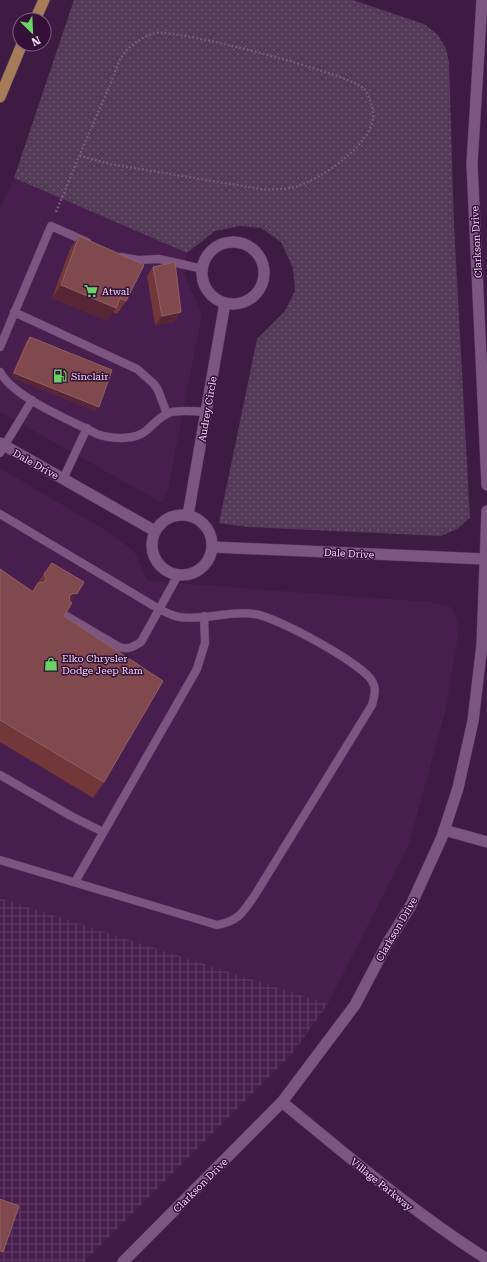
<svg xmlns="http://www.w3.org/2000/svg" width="487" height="1262" font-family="'Roboto Serif',serif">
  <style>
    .built { fill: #471e4d }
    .industrial { fill: url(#industrial-grid) }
    .grass { fill: url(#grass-dots) }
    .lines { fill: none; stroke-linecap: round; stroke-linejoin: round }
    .service-casing { stroke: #5a3a5e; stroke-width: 9 }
    .minor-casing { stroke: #5a3a5e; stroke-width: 12 }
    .primary-casing { stroke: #5a3a5e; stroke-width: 12 }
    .path { stroke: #77577b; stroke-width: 2.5; stroke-dasharray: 2 2; stroke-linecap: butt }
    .service { stroke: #7c5581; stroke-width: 8 }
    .minor { stroke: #7c5581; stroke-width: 11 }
    .primary { stroke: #a57b58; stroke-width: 11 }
    .wall { fill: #723739 }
    .shaded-wall { fill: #572535 }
    .building { fill: #7f494d; stroke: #916067 }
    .labels { text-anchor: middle; stroke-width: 3; stroke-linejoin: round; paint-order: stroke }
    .street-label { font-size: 10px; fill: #f2dbf4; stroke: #341038 }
    .poi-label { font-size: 10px; fill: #f2dbf4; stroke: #341038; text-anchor: start }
  </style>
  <defs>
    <pattern id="industrial-grid" width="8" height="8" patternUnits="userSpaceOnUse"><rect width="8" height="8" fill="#471e4d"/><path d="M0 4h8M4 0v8" fill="none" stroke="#623e67"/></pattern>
    <pattern id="grass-dots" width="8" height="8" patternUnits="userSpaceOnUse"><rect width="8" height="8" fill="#533a56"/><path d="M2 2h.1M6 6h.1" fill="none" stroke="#6c566f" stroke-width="1.8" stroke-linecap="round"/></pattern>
  </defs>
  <rect width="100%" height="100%" fill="#3e1b43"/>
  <g class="built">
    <path d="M14 178 187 253 185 272 188 284 202 313 168 490 162 503 0 412V207Z"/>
    <path d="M0 468 107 531 134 551 148 581 430 602 449 606 455 613 459 630 446 709 409 844 328 1004 0 898Z"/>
  </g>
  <path class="industrial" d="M0 898 328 1004 292 1054 84 1262H0Z"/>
  <path class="grass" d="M74 0H353L424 24 437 34 446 48 449 62 454 225 470 518 457 529 441 536 248 527 219 523 257 339 285 311 295 291 293 268 281 242 261 228 240 226 215 231 187 253 14 178Z"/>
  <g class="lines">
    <g class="service-casing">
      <g id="service">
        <path d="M121 257 138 260 159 259 203 269"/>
        <path d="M14 312 137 369 154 384 158 390 167 414"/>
        <path d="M0 347 51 226 87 242"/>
        <path d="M0 372C14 398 70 420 97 434 111 439 135 441 147 430 155 423 161 415 172 412 183 410 195 411 206 412"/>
        <path d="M0 453 32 400"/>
        <path d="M63 479 87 428"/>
        <path d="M0 514 159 609C165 612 172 616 179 617 204 621 230 610 255 614 276 617 362 663 372 681 377 689 374 697 372 705L255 895C243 912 239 921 217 925L0 860"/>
        <path d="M63 614 119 647C128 650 133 647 141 642L178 575"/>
        <path d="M0 775 71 816 103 832"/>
        <path d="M75 882 197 669 205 643 204 616"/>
      </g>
    </g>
    <g class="minor-casing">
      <g id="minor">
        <path d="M482 0 472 164 487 485"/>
        <circle cx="233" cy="273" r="31"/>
        <path d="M0 443 155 531"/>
        <circle cx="182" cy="545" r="30"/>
        <path d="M188 515 225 303"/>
        <path d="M213 547 485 559"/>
        <path d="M444 830 487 842"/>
        <path d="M282 1102C349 1157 414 1213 487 1259"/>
        <path d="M123 1262 282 1102 355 1005 387 944 411 905 442 837 458 788 473 721 482 645 487 511"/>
      </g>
    </g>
    <g class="primary-casing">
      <g id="primary">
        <path d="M35 20 44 0"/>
        <path d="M0 97 22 44"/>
      </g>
    </g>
    <path class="path" d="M56 212C73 171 90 130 108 90 114 77 118 56 130 47 137 41 147 35 156 33 182 30 343 72 363 88 368 92 370 100 372 107 383 139 319 182 291 188 283 189 275 189 267 190L110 164 80 156"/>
    <use href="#service" class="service"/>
    <use href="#minor" class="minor"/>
    <use href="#primary" class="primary"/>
  </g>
  <g class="wall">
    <path d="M79 236 126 301 117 314 113 312 107 321 52 298 70 249Z"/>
    <path d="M153 267 175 322 155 325 147 276Z"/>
    <path d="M30 337 96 411 11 377 26 342Z"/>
    <path d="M52 563 71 603 64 616 104 782 93 798 0 742V569L32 591Z"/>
  </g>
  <g class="shaded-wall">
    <path d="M61 285 116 308 107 321 52 298Z"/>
    <path d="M181 312 175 322 155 325 162 316Z"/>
    <path d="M14 373 99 407 96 411 11 377Z"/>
    <path d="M74 593 77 594 66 610 70 595Z"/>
    <path d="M0 1251 3 1252 0 1257Z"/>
  </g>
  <g class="building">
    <path d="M79 236 144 265 126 301 120 298 116 308 61 285Z"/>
    <path d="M175 262 181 312 162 316 153 267Z"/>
    <path d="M30 337 112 370 99 407 14 373Z"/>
    <path d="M52 563 84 582 77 594 74 593 70 595 69 601 72 603 64 616 163 681 104 782 0 720V569L33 592 38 583 45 582 46 578 44 574Z"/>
    <path d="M0 1199 19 1206 3 1252 0 1251Z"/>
  </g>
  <defs>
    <g id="supermarket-bare" transform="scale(1.08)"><path d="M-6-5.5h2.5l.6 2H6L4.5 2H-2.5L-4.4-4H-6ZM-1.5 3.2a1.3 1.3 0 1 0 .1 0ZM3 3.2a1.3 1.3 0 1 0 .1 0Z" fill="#69d464" stroke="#341038" stroke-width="2.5" paint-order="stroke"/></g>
    <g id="fuel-bare" transform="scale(1.08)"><path d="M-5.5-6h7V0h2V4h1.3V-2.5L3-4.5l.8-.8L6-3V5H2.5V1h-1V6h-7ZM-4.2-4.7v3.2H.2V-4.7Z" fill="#69d464" stroke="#341038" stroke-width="2.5" paint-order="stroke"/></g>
    <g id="shop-bare" transform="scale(1.08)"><path d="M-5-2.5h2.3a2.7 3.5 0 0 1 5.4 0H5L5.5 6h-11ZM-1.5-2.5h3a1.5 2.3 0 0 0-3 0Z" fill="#69d464" stroke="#341038" stroke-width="2.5" paint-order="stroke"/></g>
  </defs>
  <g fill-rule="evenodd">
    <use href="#supermarket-bare" x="91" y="291"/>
    <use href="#fuel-bare" x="60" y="376"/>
    <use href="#shop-bare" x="51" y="664"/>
  </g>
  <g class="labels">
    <g class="street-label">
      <text transform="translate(476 242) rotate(-93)" y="4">Clarkson Drive</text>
      <text transform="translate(207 409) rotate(-80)" y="4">Audrey Circle</text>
      <text transform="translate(36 464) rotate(29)" y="4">Dale Drive</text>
      <text transform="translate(349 553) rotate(3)" y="4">Dale Drive</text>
      <text transform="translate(396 929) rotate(-60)" y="4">Clarkson Drive</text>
      <text transform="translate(382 1184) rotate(39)" y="4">Village Parkway</text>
      <text transform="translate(200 1185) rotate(-45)" y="4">Clarkson Drive</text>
    </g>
    <g class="poi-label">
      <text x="102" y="295">Atwal</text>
      <text x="71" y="380">Sinclair</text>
      <text x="62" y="662">Elko Chrysler<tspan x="62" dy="12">Dodge Jeep Ram</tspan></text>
    </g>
  </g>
  <g transform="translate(32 32) rotate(156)"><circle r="19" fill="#341038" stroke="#806183"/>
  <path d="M0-3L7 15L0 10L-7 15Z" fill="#69d464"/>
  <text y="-6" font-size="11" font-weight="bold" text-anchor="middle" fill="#f2dbf4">N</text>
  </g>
</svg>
